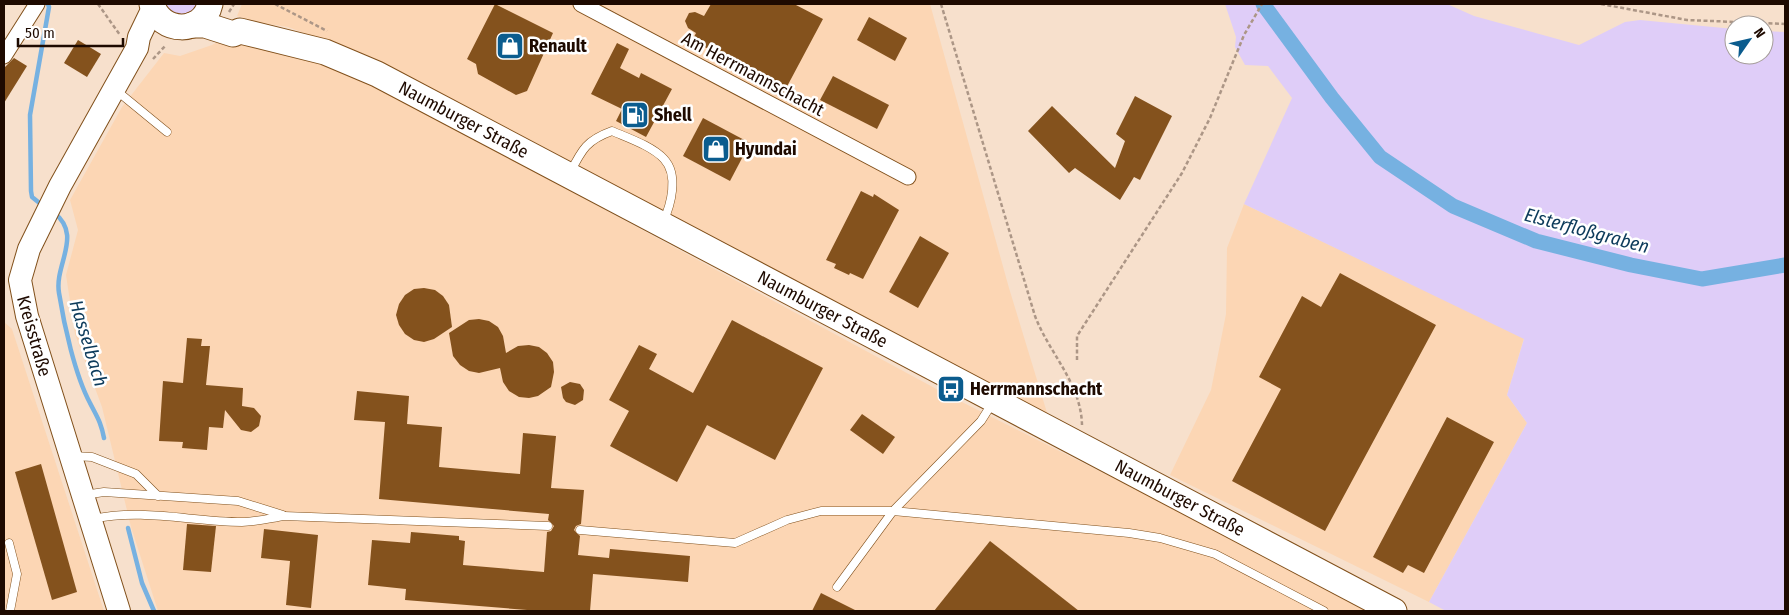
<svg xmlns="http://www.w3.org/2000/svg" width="1789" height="615" font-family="'Fira Sans Condensed',sans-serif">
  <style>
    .built { fill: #fcd6b4 }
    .green { fill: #dfcdf8 }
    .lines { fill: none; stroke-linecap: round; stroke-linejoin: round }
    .stream { stroke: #76b1e1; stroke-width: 4.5 }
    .canal { stroke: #76b1e1; stroke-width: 15 }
    .building { fill: #84521d }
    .service-casing { stroke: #81501b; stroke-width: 9 }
    .minor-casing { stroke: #81501b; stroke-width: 17 }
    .secondary-casing { stroke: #81501b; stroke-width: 24 }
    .primary-casing { stroke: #81501b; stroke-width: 27 }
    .path { stroke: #ac9686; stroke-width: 2.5; stroke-dasharray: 4 2.5; stroke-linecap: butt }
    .service { stroke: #fff; stroke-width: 8 }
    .minor { stroke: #fff; stroke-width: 15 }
    .secondary { stroke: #fff; stroke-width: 22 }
    .primary { stroke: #fff; stroke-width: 25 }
    .labels { text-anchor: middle; stroke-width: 5; stroke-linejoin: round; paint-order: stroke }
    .poi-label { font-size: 18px; font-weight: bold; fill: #1e0a00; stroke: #fff; text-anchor: start }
    .street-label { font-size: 18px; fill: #1e0a00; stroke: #fff }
    .water-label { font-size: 19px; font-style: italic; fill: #0d3b5b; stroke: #fff }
  </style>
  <rect width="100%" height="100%" fill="#f7e0cc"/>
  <g class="built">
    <path d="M242 4H930L1009 288 1048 416 349 50 288 27 255 22 237 16Z"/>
    <path d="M223 39 337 65 942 392 1147 495 1366 611H158L131 527 102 407 75 334 66 275 78 230 70 200 122 107 164 53 180 56 212 45Z"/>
    <path d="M1244 204 1524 338 1507 395 1527 423 1429 602 1170 475 1211 390 1226 314 1227 248Z"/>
    <path d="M4 322 12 329 104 611H4Z"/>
  </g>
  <g class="green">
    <path d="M160 4H200L199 9 176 19Z"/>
    <path d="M1225 4H1447L1474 16 1579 45 1625 22 1640 20 1734 29V55H1764V31L1785 32V611H1446L1429 602 1527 423 1507 395 1524 339 1244 204 1292 98 1268 66 1245 65 1235 47 1236 37Z"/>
  </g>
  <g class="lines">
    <g class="stream">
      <path d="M42 205 32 197 31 191 30 115 49 7 48 4"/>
      <path d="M53 212C84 235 54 264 59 293 64 325 75 375 90 403 97 417 101 422 104 438"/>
      <path d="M128 528 142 583 154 611"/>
    </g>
    <path class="canal" d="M1263 4 1332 98 1380 157 1453 206 1536 241 1631 265 1702 279 1785 265"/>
  </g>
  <g class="building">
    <path d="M495 4 553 33 527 91 516 95 478 74 476 64 467 59Z"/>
    <path d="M711 4H794L823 19 783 94 745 74 748 68 692 41 696 33 688 28 685 21 689 13 695 12 704 16Z"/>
    <path d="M869 17 907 38 895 61 857 40Z"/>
    <path d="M78 40 101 54 87 77 64 63Z"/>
    <path d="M617 43 629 49 620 68 639 78 641 73 672 89 646 137 616 121 622 109 591 94Z"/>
    <path d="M14 58 27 66 4 103V68Z"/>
    <path d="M833 76 889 105 877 129 820 100Z"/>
    <path d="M1135 96 1172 116 1140 180 1134 177 1120 200 1075 168 1069 173 1028 131 1052 106 1115 168 1125 141 1116 134Z"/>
    <path d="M703 118 750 143 730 181 683 156Z"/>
    <path d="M861 191 873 197 874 194 899 210 863 279 850 273 849 275 834 268 836 264 826 260Z"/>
    <path d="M920 236 949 253 918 308 889 292Z"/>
    <path d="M1340 273 1436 325 1325 531 1232 481 1281 389 1259 377 1302 296 1321 307Z"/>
    <path d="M424 288 435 290 443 296 449 305 452 327 434 339 424 342 414 340 405 334 399 325 396 315 399 304 405 295 414 289Z"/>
    <path d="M479 319 489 321 498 327 503 336 506 353 518 346 529 345 539 347 547 353 553 362 554 372 551 387 538 396 529 398 519 397 509 391 503 382 500 368 479 373 469 371 460 365 453 356 449 333 469 320Z"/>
    <path d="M732 320 823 368 775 460 707 425 677 482 610 446 629 411 609 400 639 345 657 354 649 369 693 393Z"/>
    <path d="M187 338 202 339 201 346H210L206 385 243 388 242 406 254 408 261 416 259 426 251 432 241 430 225 410 223 428 209 427 207 450 182 448 183 442 159 441 163 381 183 383Z"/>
    <path d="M570 382 580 384 584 390 583 400 575 405 566 402 563 398 561 387Z"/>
    <path d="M357 391 409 396 407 424 442 427 439 467 520 474 523 433 556 436 551 488 584 490 581 524 576 526 574 530 580 536 578 555 609 558 610 549 690 556 688 582 593 574 590 611H540L405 600 406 589 368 585 372 540 410 543 411 532 459 536V540L465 541 463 565 544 572 547 532 551 531 554 526 548 520 549 514 379 499 385 422 354 420Z"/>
    <path d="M862 414 895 437 883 454 850 430Z"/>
    <path d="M1447 417 1494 442 1424 573 1408 565 1403 573 1373 557Z"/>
    <path d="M41 464 77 592 52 600 15 472Z"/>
    <path d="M187 524 216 526 211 572 183 570Z"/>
    <path d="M264 529 318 535 311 608 286 605 290 561 261 558Z"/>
    <path d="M990 541 1079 611H934Z"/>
    <path d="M821 593 857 611H812Z"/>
  </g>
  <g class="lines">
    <g class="service-casing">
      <g id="service">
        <path d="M117 91 167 132"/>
        <path d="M570 173C582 149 587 140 612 131 628 138 652 146 664 159 679 175 671 205 663 222"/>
        <path d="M73 456 92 457 136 474 158 496"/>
        <path d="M84 495 104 492 238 501 283 515"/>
        <path d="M93 519C143 508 192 522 242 522 256 522 271 518 284 516L548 526"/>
        <path d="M580 530 735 543 787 520 821 511H893L1129 533 1160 538 1215 554 1324 611"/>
        <path d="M9 543 17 574 10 611"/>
        <path d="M837 587 893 511 981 421 993 402"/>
      </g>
    </g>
    <g class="minor-casing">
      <g id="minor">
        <path d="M581 4 908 177"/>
        <path d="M4 56 37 4"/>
      </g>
    </g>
    <g class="secondary-casing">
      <path id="secondary" d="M119 611 27 316 20 280 29 249 60 186 137 48 139 37 153 8"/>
    </g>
    <g class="primary-casing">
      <g id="primary">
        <path d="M152 4C160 34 203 35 210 4"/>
        <path id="s1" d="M192 25H205L233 34 240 31 325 52 377 74 1394 611"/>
      </g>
    </g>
    <g class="path">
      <path d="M98 4 120 35"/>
      <path d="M275 4 327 31"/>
      <path d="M941 4 1035 316C1049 353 1081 383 1082 425"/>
      <path d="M1601 4 1687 20 1785 24"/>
      <path d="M229 12 234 4"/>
      <path d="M153 59 166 45"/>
      <path d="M1077 360V336L1182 173 1210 118 1244 35 1262 4"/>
    </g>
    <use href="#service" class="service"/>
    <use href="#minor" class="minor"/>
    <use href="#secondary" class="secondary"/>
    <use href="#primary" class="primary"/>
  </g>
  <defs>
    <g id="shop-square" transform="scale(1.4375)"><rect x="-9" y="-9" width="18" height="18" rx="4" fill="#0b5c8e" stroke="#fff"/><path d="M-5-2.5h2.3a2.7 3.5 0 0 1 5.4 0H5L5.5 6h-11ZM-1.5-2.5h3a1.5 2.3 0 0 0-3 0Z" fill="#fff"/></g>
    <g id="fuel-square" transform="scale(1.4375)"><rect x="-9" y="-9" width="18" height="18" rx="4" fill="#0b5c8e" stroke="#fff"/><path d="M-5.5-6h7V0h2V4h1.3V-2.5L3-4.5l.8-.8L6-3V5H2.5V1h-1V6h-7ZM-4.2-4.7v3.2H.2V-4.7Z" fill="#fff"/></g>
    <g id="bus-square" transform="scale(1.4375)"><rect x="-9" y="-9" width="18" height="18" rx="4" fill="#0b5c8e" stroke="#fff"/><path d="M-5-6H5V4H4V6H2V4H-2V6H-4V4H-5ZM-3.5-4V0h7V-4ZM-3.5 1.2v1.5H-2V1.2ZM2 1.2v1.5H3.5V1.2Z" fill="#fff"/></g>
  </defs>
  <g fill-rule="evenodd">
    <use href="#shop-square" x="510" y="46"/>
    <use href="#fuel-square" x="635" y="115"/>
    <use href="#shop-square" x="716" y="149"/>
    <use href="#bus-square" x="951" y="389"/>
  </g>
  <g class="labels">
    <g class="poi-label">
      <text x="529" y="52">Renault</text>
      <text x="654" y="121">Shell</text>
      <text x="735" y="155">Hyundai</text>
      <text x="970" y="395">Herrmannschacht</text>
    </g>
    <g class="street-label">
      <text transform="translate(753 74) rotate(28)" y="6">Am Herrmannschacht</text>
      <text dy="6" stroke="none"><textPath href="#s1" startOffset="292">Naumburger Straße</textPath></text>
      <text dy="6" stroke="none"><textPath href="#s1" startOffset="698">Naumburger Straße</textPath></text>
      <text transform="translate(34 336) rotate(74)" y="6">Kreisstraße</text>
      <text dy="6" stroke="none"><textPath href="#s1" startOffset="1102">Naumburger Straße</textPath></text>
    </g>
    <g class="water-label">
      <text transform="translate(1587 230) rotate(15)" y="7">Elsterfloßgraben</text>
      <text transform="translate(89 343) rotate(73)" y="7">Hasselbach</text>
    </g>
  </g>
  <rect width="1789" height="615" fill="none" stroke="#1e0a00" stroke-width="10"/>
  <g transform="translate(1749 40) rotate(56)"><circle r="24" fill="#ffffff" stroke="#a59d99"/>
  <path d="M0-4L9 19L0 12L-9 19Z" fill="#0b5c8e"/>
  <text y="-8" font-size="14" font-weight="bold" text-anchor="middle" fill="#1e0a00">N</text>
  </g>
  <path d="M18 38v8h105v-8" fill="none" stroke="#1e0a00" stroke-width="2.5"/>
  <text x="25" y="38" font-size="15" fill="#1e0a00" stroke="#ffffff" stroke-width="4" paint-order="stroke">50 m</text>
</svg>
